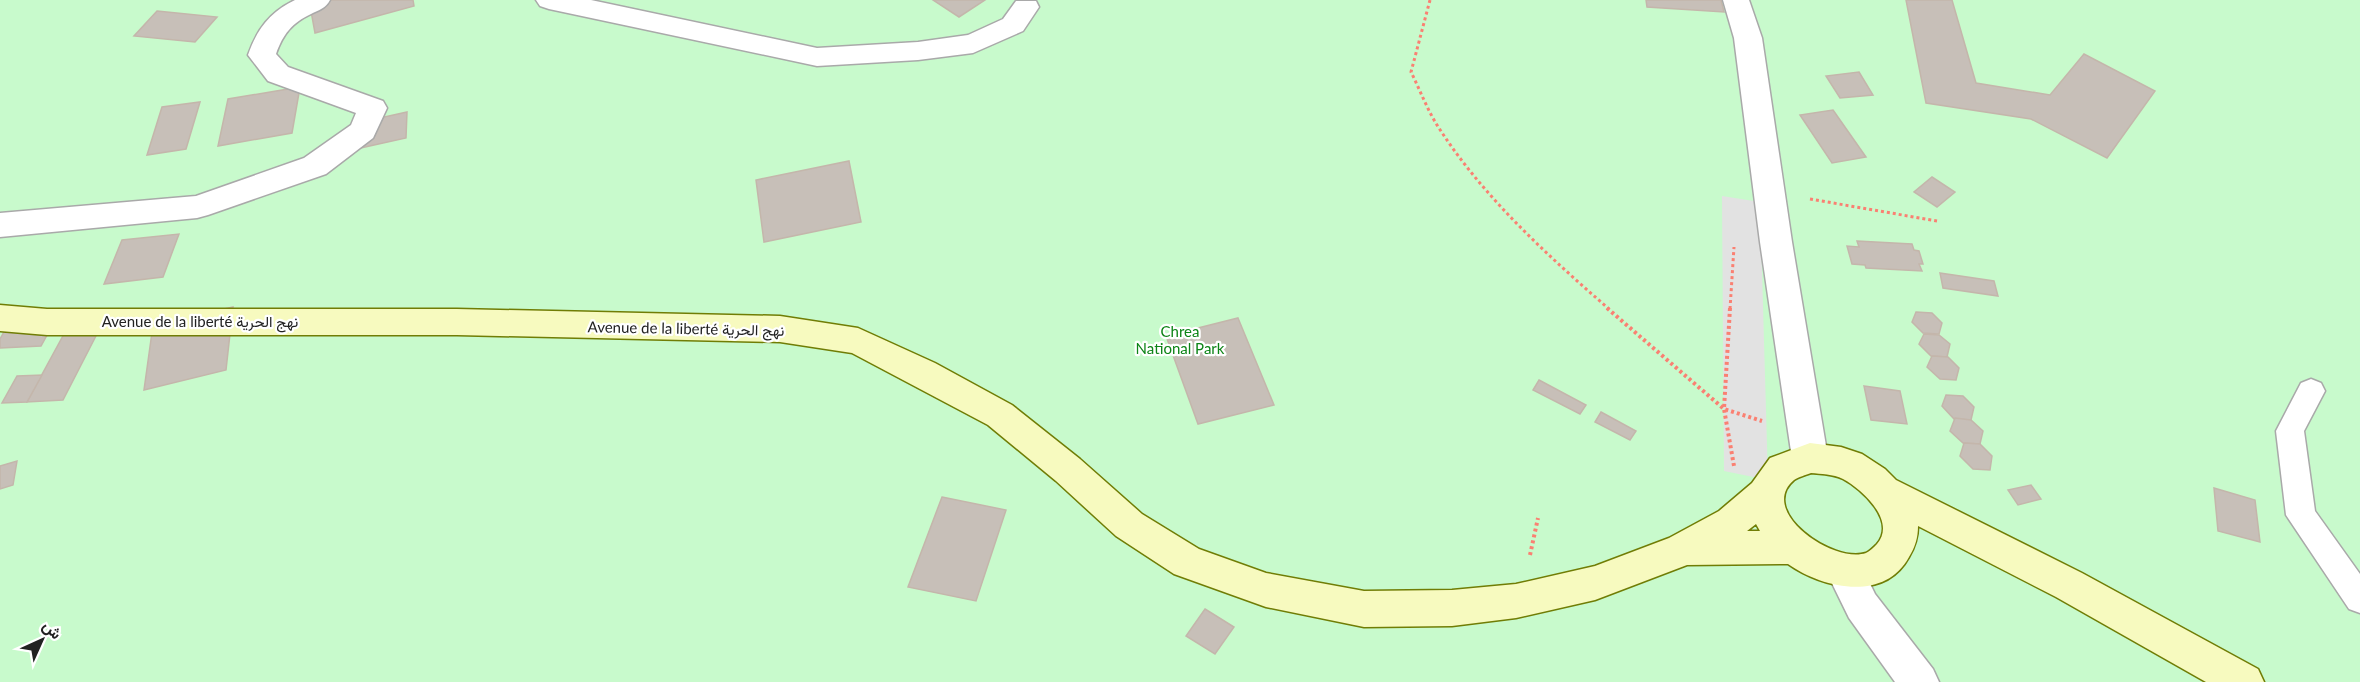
<svg xmlns="http://www.w3.org/2000/svg" width="2360" height="682" font-family="Lato,Vazirmatn,sans-serif">
  <style>
    .park { fill: #c8facc }
    .parking { fill: #e2e2e2 }
    .building { fill: #c7bfb8; stroke: #c4b6ab; stroke-width: 1.5 }
    .lines { fill: none; stroke-linecap: round; stroke-linejoin: round }
    .service-casing { stroke: #a9a9a9; stroke-width: 3 }
    .minor-casing { stroke: #a9a9a9; stroke-width: 3 }
    .tertiary-casing { stroke: #a9a9a9; stroke-width: 3 }
    .secondary-casing { stroke: #707d05; stroke-width: 3 }
    .path-far1 { stroke: #fa8072; stroke-width: 3; stroke-dasharray: 3 3; stroke-linecap: butt }
    .path { stroke: #fa8072; stroke-width: 4; stroke-dasharray: 3 3; stroke-linecap: butt }
    .service { fill: #fff; fill-rule: evenodd }
    .minor { fill: #fff; fill-rule: evenodd }
    .tertiary { fill: #fff; fill-rule: evenodd }
    .secondary { fill: #f7fabf; fill-rule: evenodd }
    .labels { text-anchor: middle; stroke-width: 4.5; stroke-linejoin: round; paint-order: stroke }
    .street-label { font-size: 15px; fill: #222; stroke: #fff }
    .park-label { font-size: 15px; fill: #0c8416; stroke: #fff }
  </style>
  <rect width="100%" height="100%" fill="#f2efe9"/>
  <rect class="park" x="0" y="0" width="2360" height="682"/>
  <path class="parking" d="M1722 196 1760 202 1768 480 1724 471Z"/>
  <g class="building">
    <path d="M309 0H413L414 6 315 33Z"/>
    <path d="M933 0H985L959 17Z"/>
    <path d="M1646 0H1721L1724 12 1647 7Z"/>
    <path d="M1906 0H1952L1976 83 2050 95 2084 54 2155 91 2107 158 2031 119 1926 103Z"/>
    <path d="M157 11 217 17 195 42 134 36Z"/>
    <path d="M1859 72 1873 95 1840 98 1826 76Z"/>
    <path d="M300 87 292 133 218 146 228 99Z"/>
    <path d="M200 102 186 149 147 155 162 107Z"/>
    <path d="M1833 110 1866 157 1832 163 1800 115Z"/>
    <path d="M407 112 406 138 356 149 357 123Z"/>
    <path d="M849 161 861 222 764 242 756 180Z"/>
    <path d="M1932 177 1955 192 1937 207 1914 192Z"/>
    <path d="M179 234 163 277 104 284 122 240Z"/>
    <path d="M1857 241 1912 244 1914 250 1919 251 1923 264H1919L1922 271 1866 268 1865 265 1852 264 1847 246 1859 247Z"/>
    <path d="M1940 273 1994 281 1998 296 1943 288Z"/>
    <path d="M233 307 226 370 144 390 153 325Z"/>
    <path d="M1916 312 1932 313 1942 323 1939 334 1923 333 1912 322Z"/>
    <path d="M1238 318 1274 405 1198 424 1166 336Z"/>
    <path d="M51 328 41 346 0 348V339L5 330Z"/>
    <path d="M98 332 63 400 27 402 64 334Z"/>
    <path d="M1924 334 1939 335 1950 344 1947 357 1931 356 1919 344Z"/>
    <path d="M1932 356 1948 357 1959 368 1956 380 1940 379 1927 367Z"/>
    <path d="M42 375 27 402 2 403 17 376Z"/>
    <path d="M1539 380 1586 405 1580 414 1533 390Z"/>
    <path d="M1864 386 1900 391 1907 424 1871 420Z"/>
    <path d="M1946 395 1963 396 1974 407 1971 420 1954 419 1942 406Z"/>
    <path d="M1601 412 1636 431 1630 440 1595 422Z"/>
    <path d="M1955 418 1971 420 1983 431 1980 444 1963 443 1950 431Z"/>
    <path d="M1964 443 1980 444 1992 456 1990 470 1973 469 1960 456Z"/>
    <path d="M17 461 13 485 0 489V466Z"/>
    <path d="M2031 485 2041 499 2018 505 2008 490Z"/>
    <path d="M2214 488 2255 500 2260 542 2218 531Z"/>
    <path d="M942 497 1006 510 976 601 908 587Z"/>
    <path d="M1205 609 1234 627 1215 654 1186 636Z"/>
  </g>
  <g class="lines">
    <g class="service-casing">
      <path id="service" d="M2311 379 2321 383 2325 391 2304 431 2315 511 2360 574V613L2349 609 2286 515 2276 431 2301 383Z"/>
    </g>
    <g class="minor-casing">
      <g id="minor">
        <path d="M295 0H330C326 8 319 10 311 14 292 23 283 34 276 54L288 67 383 101 387 108 373 138 326 174 208 215 197 218 0 237V213L196 196 304 158 351 125 356 113 268 81 248 55C257 29 270 12 295 0Z"/>
        <path d="M536 0H591L817 48 918 42 968 35 1003 19 1016 1H1036L1039 7 1023 31 973 53 918 60 817 66 549 9 540 6Z"/>
        <path d="M1845 554 1858 559 1875 594 1933 669 1939 682H1895L1849 618 1826 571 1832 559Z"/>
      </g>
    </g>
    <g class="tertiary-casing">
      <path id="tertiary" d="M1723 0H1749L1762 38 1792 242 1828 458 1822 469 1810 473 1798 469 1792 458 1760 242 1734 38Z"/>
    </g>
    <g class="secondary-casing">
      <path id="secondary" d="M0 305 47 309H457L780 316 858 328 935 363 1012 405 1080 459 1142 514 1199 549 1266 573 1364 591 1452 590 1516 584 1595 566 1669 538 1719 511 1752 483 1770 458 1810 443 1841 447 1862 454 1885 469 1896 480 2082 573 2258 669 2264 682H2206L2056 597 1918 526C1918 538 1915 547 1909 557 1884 603 1822 588 1788 564L1687 565 1595 600 1516 618 1452 626 1364 627 1266 607 1174 574 1116 536 1056 481 988 425 852 353 780 342 457 335H47L0 331ZM1811 473C1821 474 1833 474 1843 479 1862 489 1897 521 1877 544 1874 547 1870 551 1866 553 1833 564 1757 511 1794 480 1798 477 1806 475 1811 473ZM1756 524 1760 531H1747Z"/>
    </g>
    <g class="path-far1">
      <path d="M1430 0 1411 72C1420 90 1427 109 1437 125 1482 196 1547 255 1609 309"/>
      <path d="M1810 199 1937 221"/>
      <path d="M1730 309 1734 247"/>
    </g>
    <g class="path">
      <path d="M1607 308 1724 409 1762 421"/>
      <path d="M1730 308 1724 409 1734 466"/>
      <path d="M1530 555 1538 518"/>
    </g>
    <use href="#service" class="service"/>
    <use href="#minor" class="minor"/>
    <use href="#tertiary" class="tertiary"/>
    <use href="#secondary" class="secondary"/>
  </g>
  <g class="labels">
    <g class="street-label">
      <text x="200" y="327">Avenue de la liberté نهج الحرية</text>
      <text transform="translate(686 329) rotate(1)" y="5">Avenue de la liberté نهج الحرية</text>
    </g>
    <g class="park-label">
      <text x="1180" y="337">Chrea<tspan x="1180" dy="17">National Park</tspan></text>
    </g>
  </g>
  <g transform="translate(42 640) rotate(45)" stroke="#ffffff" stroke-width="4.5" paint-order="stroke">
  <path d="M0-4.5L10 22L0 15L-10 22Z" fill="#222222"/>
  <text y="-9" font-size="16" font-weight="bold" text-anchor="middle" fill="#222222">ش</text>
  </g>
</svg>
